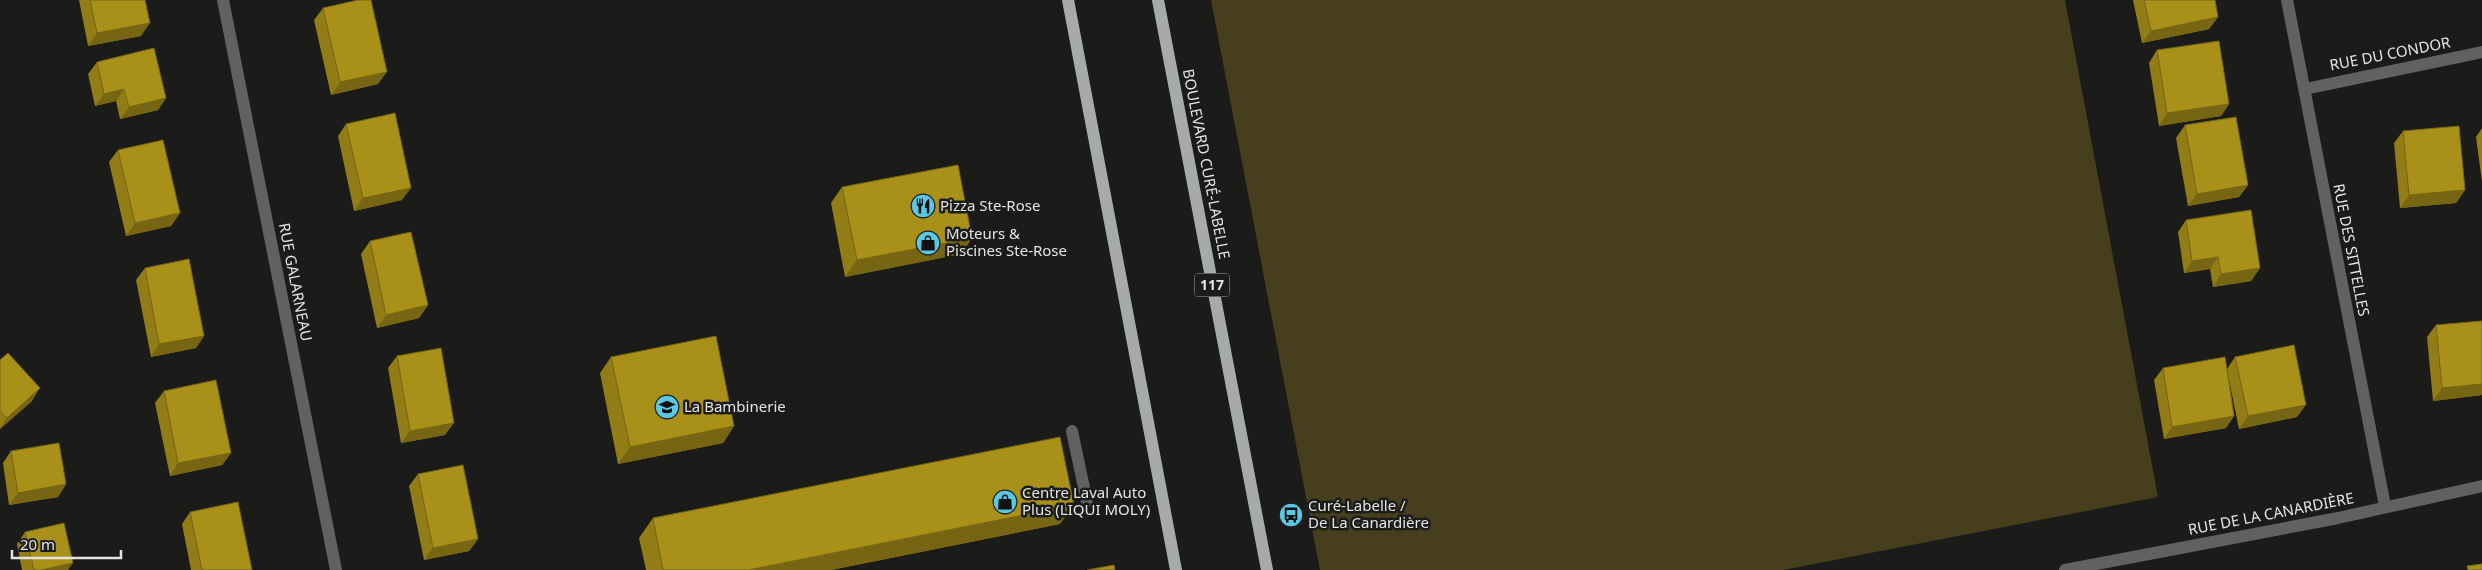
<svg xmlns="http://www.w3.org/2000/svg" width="2482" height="570" font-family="'Noto Sans',sans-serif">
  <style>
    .forest { fill: #463e1c }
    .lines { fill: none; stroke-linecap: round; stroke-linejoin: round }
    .lane { stroke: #606162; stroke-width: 12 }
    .street { stroke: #606162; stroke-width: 12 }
    .primary { stroke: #a7aaab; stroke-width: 12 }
    .wall { fill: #917c16 }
    .shaded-wall { fill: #766512 }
    .building { fill: #a99019; stroke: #766512 }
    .labels { text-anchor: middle; stroke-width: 5; stroke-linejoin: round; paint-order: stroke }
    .shield { fill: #1b1b19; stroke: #a8a8a6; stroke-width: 1 }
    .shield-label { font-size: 14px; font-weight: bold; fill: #e4e4e2 }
    .street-label { font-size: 15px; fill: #e4e4e2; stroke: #1b1b19 }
    .poi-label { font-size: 15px; fill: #e4e4e2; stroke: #1b1b19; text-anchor: start }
  </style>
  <rect width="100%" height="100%" fill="#1b1b19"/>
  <path class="forest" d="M1211 0H2065L2158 497 1783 570H1320Z"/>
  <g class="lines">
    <path class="lane" d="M1072 431 1087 502"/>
    <g class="street">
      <path d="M223 0 336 570"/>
      <path d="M2287 0 2385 506"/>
      <path d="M2305 89 2482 52"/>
      <path d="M2065 570 2338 518 2482 486"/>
    </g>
    <g class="primary">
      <path d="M1068 0 1176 570"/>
      <path d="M1158 0 1267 570"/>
    </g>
  </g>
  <g class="wall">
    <path d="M79 0H145L141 36 88 46Z"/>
    <path d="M2133 0H2215L2218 17 2209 29 2142 43Z"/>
    <path d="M323 8 378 84 331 95 314 20Z"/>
    <path d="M2157 50 2229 104 2221 116 2159 126 2149 63Z"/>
    <path d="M97 62 166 98 158 110 120 119 116 101 95 106 88 74Z"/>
    <path d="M346 124 402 200 354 211 338 136Z"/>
    <path d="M2185 125 2248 185 2239 197 2188 206 2176 138Z"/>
    <path d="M2482 128V182L2476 137Z"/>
    <path d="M2403 131 2465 190 2456 203 2400 208 2394 143Z"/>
    <path d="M118 150 180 213 171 226 126 236 109 162Z"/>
    <path d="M842 187 972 238 961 254 845 277 831 203Z"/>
    <path d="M2186 220 2260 268 2251 281 2213 287 2210 269 2184 273 2178 232Z"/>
    <path d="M370 241 428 305 419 318 377 328 361 254Z"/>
    <path d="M145 268 204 336 196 348 151 357 136 280Z"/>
    <path d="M2482 321V395L2433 401 2427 337 2436 325Z"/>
    <path d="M397 356 445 435 401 443 388 368Z"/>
    <path d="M611 357 734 426 723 443 618 464 600 373Z"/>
    <path d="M2235 357 2297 417 2239 429 2229 380 2234 416 2226 428 2164 439 2154 380 2163 368 2227 369Z"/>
    <path d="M0 360 32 401 0 429Z"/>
    <path d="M164 391 231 453 222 465 170 476 155 403Z"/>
    <path d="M11 451 66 484 58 497 9 505 3 463Z"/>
    <path d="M418 474 478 539 469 551 424 560 409 486Z"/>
    <path d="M190 512 252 570H191L182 524Z"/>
    <path d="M653 518 1060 524 831 570H646L639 538Z"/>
    <path d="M25 532 68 570H22L17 544Z"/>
  </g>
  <g class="shaded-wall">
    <path d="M2218 17 2209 29 2142 43 2151 31Z"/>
    <path d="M150 23 141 36 88 46 97 33Z"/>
    <path d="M387 72 378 84 331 95 340 82Z"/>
    <path d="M124 89 116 101 95 106 104 94Z"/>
    <path d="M166 98 158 110 120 119 129 107Z"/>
    <path d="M2229 104 2221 116 2159 126 2167 113Z"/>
    <path d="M2248 185 2239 197 2188 206 2197 194Z"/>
    <path d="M411 188 402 200 354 211 363 198Z"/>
    <path d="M2465 190 2456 203 2400 208 2409 195Z"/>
    <path d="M180 213 171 226 126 236 135 223Z"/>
    <path d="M972 238 961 254 845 277 857 260Z"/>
    <path d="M2218 257 2210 269 2184 273 2192 261Z"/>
    <path d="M2260 268 2251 281 2213 287 2221 274Z"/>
    <path d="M428 305 419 318 377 328 386 315Z"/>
    <path d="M204 336 196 348 151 357 159 344Z"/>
    <path d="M2482 384V395L2433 401 2442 388Z"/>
    <path d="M40 388 32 401 0 429 7 418Z"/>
    <path d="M2306 405 2297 417 2239 429 2248 416Z"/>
    <path d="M2234 416 2226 428 2164 439 2172 427Z"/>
    <path d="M454 423 445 435 401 443 410 431Z"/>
    <path d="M734 426 723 443 618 464 630 447Z"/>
    <path d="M231 453 222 465 170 476 178 463Z"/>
    <path d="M66 484 58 497 9 505 18 493Z"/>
    <path d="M1074 505 1060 524 831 570H748Z"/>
    <path d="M478 539 469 551 424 560 433 548Z"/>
    <path d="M73 563 68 570H41Z"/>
  </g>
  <g class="building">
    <path d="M90 0H145L150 23 97 33Z"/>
    <path d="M358 0H371L387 72 340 82 323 8Z"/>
    <path d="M2144 0H2215L2218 17 2151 31Z"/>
    <path d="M2219 41 2229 104 2167 113 2157 50Z"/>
    <path d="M154 48 166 98 129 107 124 89 104 94 97 62Z"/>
    <path d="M395 113 411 188 363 198 346 124Z"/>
    <path d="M2236 117 2248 185 2197 194 2185 125Z"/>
    <path d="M2459 126 2465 190 2409 195 2403 131Z"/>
    <path d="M163 140 180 213 135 223 118 150Z"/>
    <path d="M958 165 972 238 857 260 842 187Z"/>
    <path d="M2251 210 2260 268 2221 274 2218 257 2192 261 2186 220Z"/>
    <path d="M411 232 428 305 386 315 370 241Z"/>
    <path d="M189 259 204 336 159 344 145 268Z"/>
    <path d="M2482 321V384L2442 388 2436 325Z"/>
    <path d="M716 336 734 426 630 447 611 357Z"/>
    <path d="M2294 345 2306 405 2248 416 2235 357Z"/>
    <path d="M441 348 454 423 410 431 397 356Z"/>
    <path d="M8 353 40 388 7 418 0 411V360Z"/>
    <path d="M2225 357 2234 416 2172 427 2163 368Z"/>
    <path d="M216 380 231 453 178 463 164 391Z"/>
    <path d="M1060 437 1074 505 748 570H663L653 518Z"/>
    <path d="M59 443 66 484 18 493 11 451Z"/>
    <path d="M463 465 478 539 433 548 418 474Z"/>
    <path d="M238 502 252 570H202L190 512Z"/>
    <path d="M64 523 73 563 41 570H34L25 532Z"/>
    <path d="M2482 564V570H2468L2467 566Z"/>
    <path d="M1114 565 1115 570H1087Z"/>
  </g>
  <defs>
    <g id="restaurant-disc" transform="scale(1.25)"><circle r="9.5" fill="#59c8e4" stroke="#1b1b19"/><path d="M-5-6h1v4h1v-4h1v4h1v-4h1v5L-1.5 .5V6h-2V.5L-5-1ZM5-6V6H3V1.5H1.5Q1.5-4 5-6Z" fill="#111"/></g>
    <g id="shop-disc" transform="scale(1.25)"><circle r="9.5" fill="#59c8e4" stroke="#1b1b19"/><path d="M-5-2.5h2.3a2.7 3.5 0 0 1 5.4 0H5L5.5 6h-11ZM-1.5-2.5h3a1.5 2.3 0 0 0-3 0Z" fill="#111"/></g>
    <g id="school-disc" transform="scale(1.25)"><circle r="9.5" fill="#59c8e4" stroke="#1b1b19"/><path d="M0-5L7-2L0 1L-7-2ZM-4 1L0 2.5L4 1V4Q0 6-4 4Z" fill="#111"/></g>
    <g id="bus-disc" transform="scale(1.25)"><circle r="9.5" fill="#59c8e4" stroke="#1b1b19"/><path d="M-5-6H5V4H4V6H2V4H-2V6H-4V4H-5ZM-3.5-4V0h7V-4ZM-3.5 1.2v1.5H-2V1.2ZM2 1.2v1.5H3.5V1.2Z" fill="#111"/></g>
  </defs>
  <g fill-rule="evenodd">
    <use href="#restaurant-disc" x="923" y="206"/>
    <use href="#shop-disc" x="928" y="243"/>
    <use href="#school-disc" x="667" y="407"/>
    <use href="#shop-disc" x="1005" y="502"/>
    <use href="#bus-disc" x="1291" y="515"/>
  </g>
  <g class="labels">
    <rect class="shield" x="1194.5" y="273.5" width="35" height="23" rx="4"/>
    <g class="shield-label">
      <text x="1212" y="290">117</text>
    </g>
    <g class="street-label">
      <text transform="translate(2390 54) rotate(-11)" y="5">RUE DU CONDOR</text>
      <text transform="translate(1206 164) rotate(79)" y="5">BOULEVARD CURÉ-LABELLE</text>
      <text transform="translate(2351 250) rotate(79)" y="5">RUE DES SITTELLES</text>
      <text transform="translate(295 282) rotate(79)" y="5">RUE GALARNEAU</text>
      <text transform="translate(2271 514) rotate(-11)" y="5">RUE DE LA CANARDIÈRE</text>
    </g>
    <g class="poi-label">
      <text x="940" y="211">Pizza Ste-Rose</text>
      <text x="946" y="239">Moteurs &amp;<tspan x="946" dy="17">Piscines Ste-Rose</tspan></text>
      <text x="684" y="412">La Bambinerie</text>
      <text x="1022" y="498">Centre Laval Auto<tspan x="1022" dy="17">Plus (LIQUI MOLY)</tspan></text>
      <text x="1308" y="511">Curé-Labelle /<tspan x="1308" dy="17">De La Canardière</tspan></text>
    </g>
  </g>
  <path d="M12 550v8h109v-8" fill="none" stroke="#e4e4e2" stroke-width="2.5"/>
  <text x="20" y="550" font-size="15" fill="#e4e4e2" stroke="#1b1b19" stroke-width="4" paint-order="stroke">20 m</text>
</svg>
